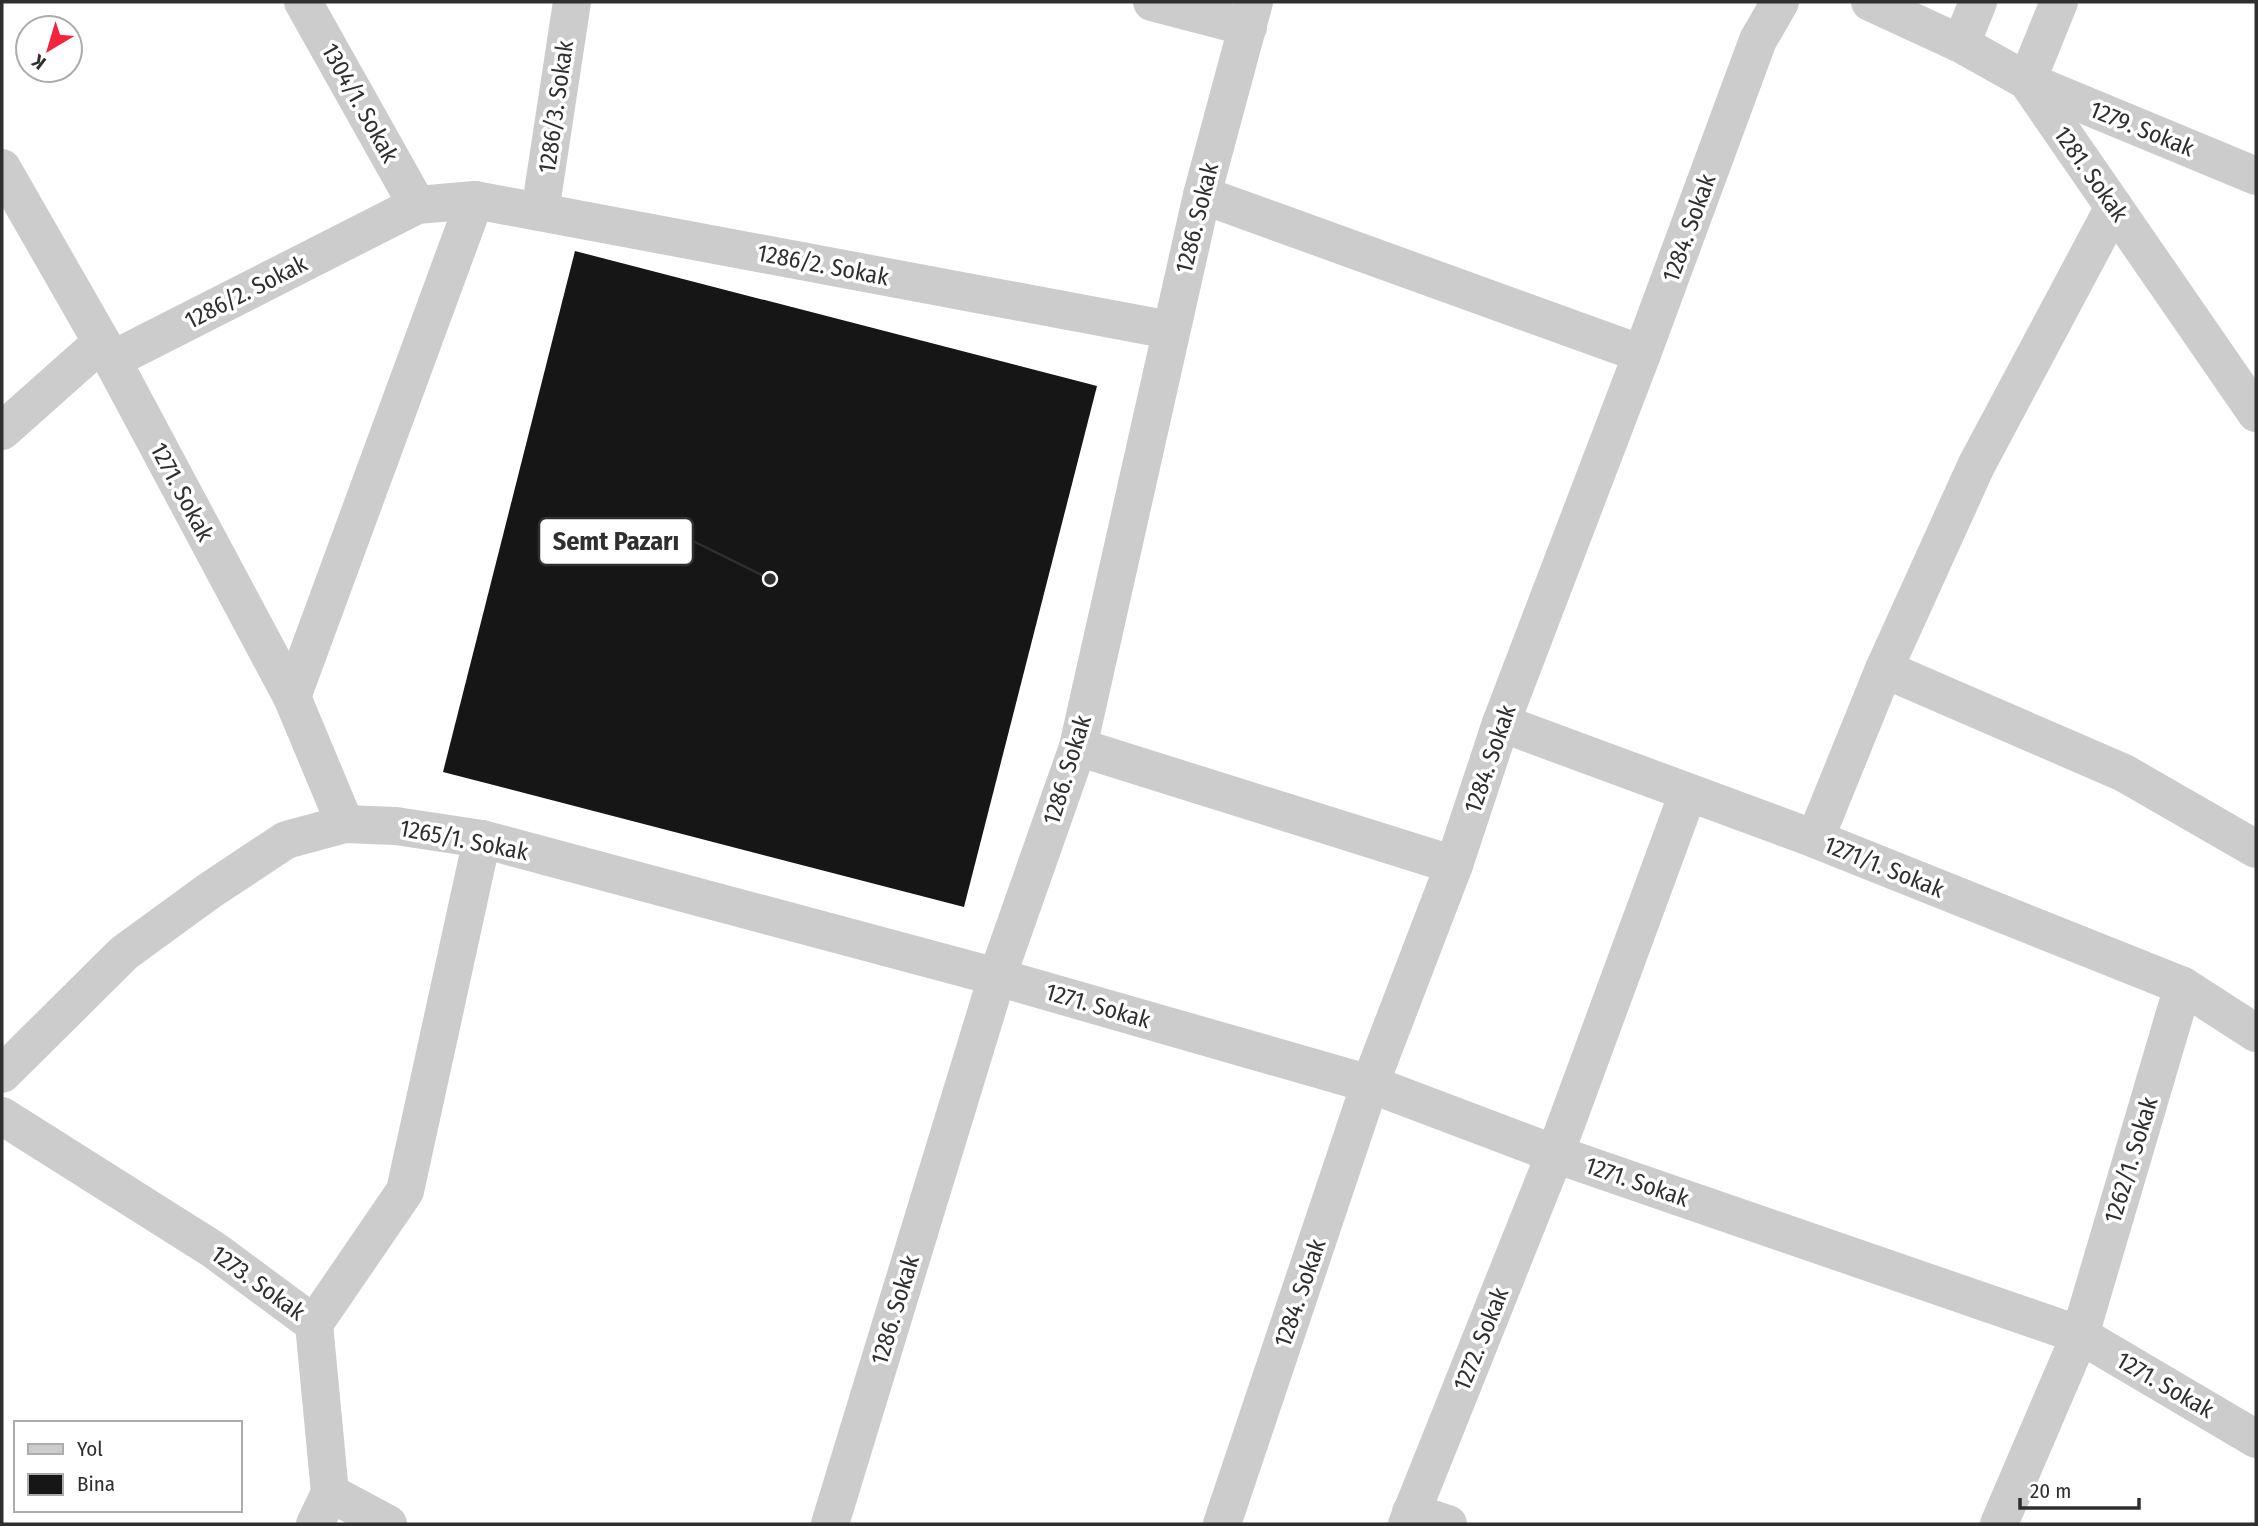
<svg xmlns="http://www.w3.org/2000/svg" width="2258" height="1526" font-family="'Fira Sans Condensed',sans-serif">
  <style>
    .building { fill: #161616 }
    .lines { fill: none; stroke-linecap: round; stroke-linejoin: round }
    .minor { stroke: #ccc; stroke-width: 38 }
    .labels { text-anchor: middle; stroke-width: 7; stroke-linejoin: round; paint-order: stroke }
    .street-label { font-size: 24px; fill: #2f2f2f; stroke: #fff }
    .leader { fill: none; stroke: #2f2f2f; stroke-width: 2.5 }
    .callout-dot { fill: #2f2f2f; stroke: #fff; stroke-width: 2.5 }
    .callout { fill: #fff; stroke: #2f2f2f; stroke-width: 2.5 }
    .callout-label { font-size: 26px; text-anchor: middle; font-weight: bold; fill: #2f2f2f }
  </style>
  <rect width="100%" height="100%" fill="#fff"/>
  <path class="building" d="M575 251 1097 386 964 907 443 772Z"/>
  <g class="lines">
    <g class="minor">
      <path d="M303 2 417 205"/>
      <path d="M1152 2 1248 27"/>
      <path d="M1870 2 1961 44 2027 81 2256 413"/>
      <path d="M1961 44 1978 2"/>
      <path d="M2027 81 2256 176"/>
      <path d="M2027 81 2059 2"/>
      <path d="M2 168 112 360 292 697 345 824"/>
      <path d="M1202 195 1642 354"/>
      <path d="M540 212 572 2"/>
      <path d="M112 360 417 205 475 200 1170 330"/>
      <path d="M2 431 101 343"/>
      <path d="M1884 669 2124 773 2256 849"/>
      <path d="M292 697 475 200"/>
      <path d="M1501 723 1815 839 2183 986 2256 1033"/>
      <path d="M1078 747 1454 865"/>
      <path d="M1815 839 1884 669 1976 466 2114 207"/>
      <path d="M2 1074 124 953 209 891 286 840 345 824 396 826 482 839 997 977 1370 1084 1555 1154 2080 1335 2256 1439"/>
      <path d="M2 1116 214 1250 314 1324 330 1493"/>
      <path d="M314 1324 405 1191 482 839"/>
      <path d="M330 1493 388 1524"/>
      <path d="M1411 1512 1448 1524"/>
      <path d="M315 1524 330 1493"/>
      <path d="M830 1524 997 977 1078 747 1202 195 1254 2"/>
      <path d="M1222 1524 1370 1084 1454 865 1501 723 1642 354 1758 40 1780 2"/>
      <path d="M1407 1524 1555 1154 1688 793"/>
      <path d="M1999 1524 2080 1335 2183 986"/>
    </g>
  </g>
  <g class="labels">
    <g class="street-label">
      <text transform="translate(360 103) rotate(61)" y="8">1304/1. Sokak</text>
      <text transform="translate(556 107) rotate(-82)" y="8">1286/3. Sokak</text>
      <text transform="translate(2142 129) rotate(22)" y="8">1279. Sokak</text>
      <text transform="translate(2091 174) rotate(55)" y="8">1281. Sokak</text>
      <text transform="translate(1197 218) rotate(-76)" y="8">1286. Sokak</text>
      <text transform="translate(1689 228) rotate(-70)" y="8">1284. Sokak</text>
      <text transform="translate(823 265) rotate(11)" y="8">1286/2. Sokak</text>
      <text transform="translate(246 292) rotate(-27)" y="8">1286/2. Sokak</text>
      <text transform="translate(182 492) rotate(62)" y="8">1271. Sokak</text>
      <text transform="translate(1490 759) rotate(-71)" y="8">1284. Sokak</text>
      <text transform="translate(1067 770) rotate(-73)" y="8">1286. Sokak</text>
      <text transform="translate(464 840) rotate(11)" y="8">1265/1. Sokak</text>
      <text transform="translate(1884 867) rotate(22)" y="8">1271/1. Sokak</text>
      <text transform="translate(1098 1006) rotate(16)" y="8">1271. Sokak</text>
      <text transform="translate(2131 1160) rotate(-73)" y="8">1262/1. Sokak</text>
      <text transform="translate(1637 1182) rotate(19)" y="8">1271. Sokak</text>
      <text transform="translate(258 1283) rotate(36)" y="8">1273. Sokak</text>
      <text transform="translate(1300 1293) rotate(-71)" y="8">1284. Sokak</text>
      <text transform="translate(895 1310) rotate(-73)" y="8">1286. Sokak</text>
      <text transform="translate(1481 1339) rotate(-68)" y="8">1272. Sokak</text>
      <text transform="translate(2165 1385) rotate(30)" y="8">1271. Sokak</text>
    </g>
  </g>
  <path class="leader" d="M770 579L693 541"/>
  <circle class="callout-dot" cx="770" cy="579" r="7"/>
  <rect class="callout" x="539" y="518" width="154" height="47" rx="7"/>
  <g class="callout-label">
    <text x="616" y="550">Semt Pazarı</text>
  </g>
  <rect width="2258" height="1526" fill="none" stroke="#2f2f2f" stroke-width="7"/>
  <rect x="14" y="1421" width="228" height="91" fill="#ffffff" stroke="#acacac" stroke-width="2"/>
  <rect x="28" y="1444" width="35" height="10" fill="#cccccc" stroke="#acacac" stroke-width="2"/>
  <text x="77" y="1456" font-size="21" fill="#2f2f2f">Yol</text>
  <rect x="28" y="1474" width="35" height="21" fill="#161616" stroke="#acacac" stroke-width="2"/>
  <text x="77" y="1491" font-size="21" fill="#2f2f2f">Bina</text>
  <g transform="translate(49 49) rotate(218)"><circle r="33" fill="#ffffff" stroke="#acacac" stroke-width="2"/>
  <path d="M0-5L12 26L0 18L-12 26Z" fill="#f4223b"/>
  <text y="-10" font-size="19" font-weight="bold" text-anchor="middle" fill="#2f2f2f">K</text>
  </g>
  <path d="M2020 1498v10h119v-10" fill="none" stroke="#2f2f2f" stroke-width="3.5"/>
  <text x="2030" y="1498" font-size="21" fill="#2f2f2f" stroke="#ffffff" stroke-width="5" paint-order="stroke">20 m</text>
</svg>
